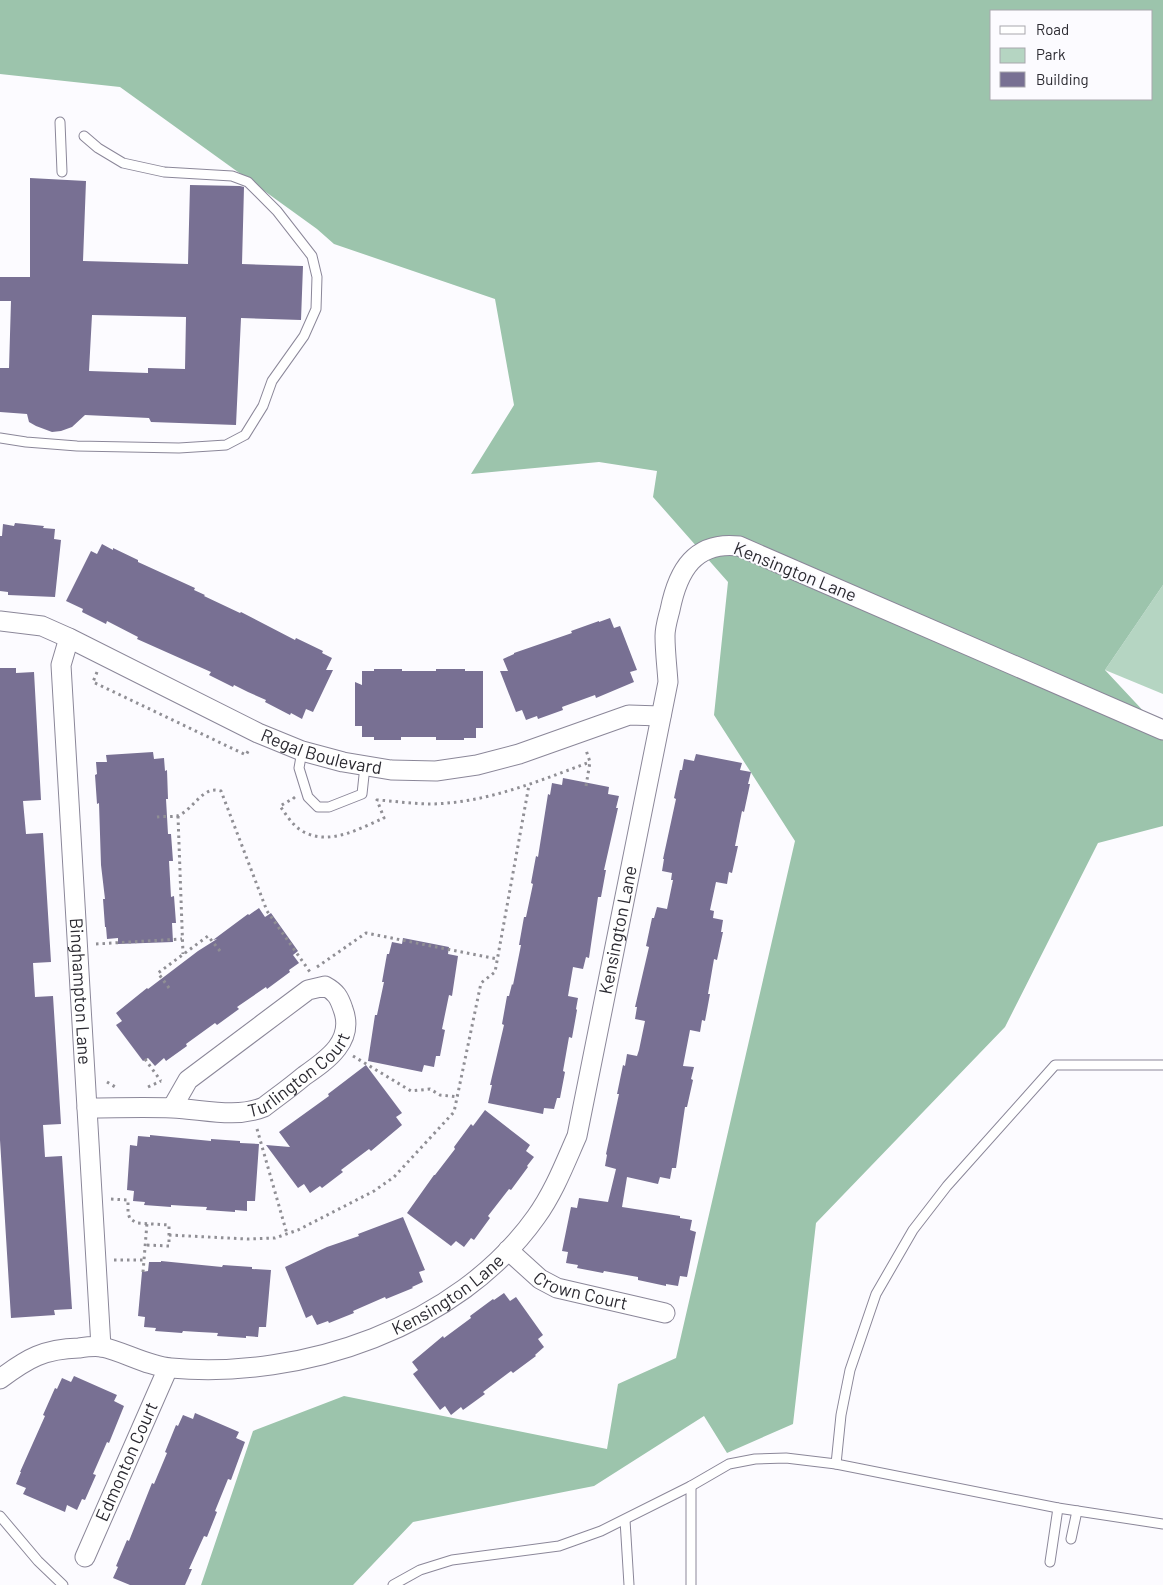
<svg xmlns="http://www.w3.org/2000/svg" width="1163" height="1585" font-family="Barlow,sans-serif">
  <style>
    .green { fill: #b5d5c2 }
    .forest { fill: #9cc4ac; fill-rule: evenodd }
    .building { fill: #787093; fill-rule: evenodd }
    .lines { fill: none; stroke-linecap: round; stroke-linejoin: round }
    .lane-casing { stroke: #8b8799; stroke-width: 11 }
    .street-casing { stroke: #8b8799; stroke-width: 21 }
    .path { stroke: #908f95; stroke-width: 3; stroke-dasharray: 2.5 4; stroke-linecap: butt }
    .lane { stroke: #fff; stroke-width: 9 }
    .street { stroke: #fff; stroke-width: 19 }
    .labels { text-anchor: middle; stroke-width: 4; stroke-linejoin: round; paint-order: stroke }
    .street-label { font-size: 18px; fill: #2b2a31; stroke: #fcfbff }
  </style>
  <rect width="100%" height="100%" fill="#fcfbff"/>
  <path class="green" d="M1163 585V694L1105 670Z"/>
  <path class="forest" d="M0 0H1163V585L1105 670 1163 732V826L1098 843 1005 1027 816 1223 793 1424 727 1453 704 1416 594 1486 413 1522 353 1585H201L253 1431 344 1396 607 1449 618 1384 676 1358 795 841 714 715 728 582 653 497 657 471 599 462 471 474 514 405 495 299 334 244 317 229 120 87 0 74ZM992 11H1152V99H992Z"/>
  <g class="building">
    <path d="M30 178 86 181 83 261 188 264 190 185 240 186 244 187 242 264 303 266 301 320 241 318 236 425 151 422 149 418 85 415 72 427 61 431 52 432 36 426 29 422 27 414 0 412V368H9L11 301H0V277H30ZM92 315 186 317 185 369 148 368V373L89 371Z"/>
    <path d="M15 523 44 526 43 528 55 529 54 539 61 540 55 597 8 595V592L0 591V536H2L3 524 14 526Z"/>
    <path d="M102 544 113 550V548L138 560V562L195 588 194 590 205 595 204 596 240 613 241 612 295 640 296 638 323 651 322 653 332 658 326 670H333L313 712 306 709 302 719 291 713 290 715 265 702 266 700 248 692 234 685 233 687 209 675 211 672 137 639 138 637 107 621 106 624 82 612 83 609 66 601 91 551 97 554Z"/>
    <path d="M610 618 614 628 620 626 637 670 630 672 634 682 596 698 595 695 562 707 563 710 538 719 537 716 526 720 522 710 516 712 500 671H508L503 659 514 654V653L572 633 571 631 599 621V622Z"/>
    <path d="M0 668H16V673L34 672 41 800 23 801 26 834 43 833 51 962 33 963 35 997 53 996 61 1124 43 1125 45 1157 62 1156 72 1309 54 1310 55 1315 11 1318 0 1140Z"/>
    <path d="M374 669H402V671H436V669H465V671H483V728H476V738H464V740H436V737H401V740H374V737H362V726H355V682L362 685V671H374Z"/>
    <path d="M153 752 154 759 164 758 165 771 167 770 168 799H166L168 834H171L173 861H169L171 897 174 896 176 923H172L173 942 118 944V938L107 939 106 927H105L103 899H105L101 865 99 803 97 804 95 775 97 774 96 762H107L106 755Z"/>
    <path d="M696 754 742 763 740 770 751 772 748 784H750L744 812 742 811 735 846H738L732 873 729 872 727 884 716 882 710 910 714 911 713 918 723 920 721 932H723L717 960 714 959 708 994H710L705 1021 702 1020 700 1032 690 1030 683 1066 694 1067 691 1079 693 1080 687 1107H685L676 1168H672L670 1179 660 1177 658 1184 627 1177 622 1207 680 1216V1218L692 1220 690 1230 696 1232 687 1277 680 1276 678 1286 666 1284V1286L638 1280V1277L604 1271 603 1273 577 1268 578 1265 566 1263 568 1252 562 1251 571 1207 577 1208 579 1198 608 1202 616 1169 605 1166 607 1155 606 1154 619 1094H617L623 1065 625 1066 627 1054 637 1056 639 1050 645 1021 635 1019 637 1007H635L649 947 646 946 652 918H654L657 907 667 909 673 880H671L672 873 662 871 664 859H663L676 799 674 798 680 770H682L684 759 694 761Z"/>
    <path d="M563 778 609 787 608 794 619 796 616 808H618L604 870H606L601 897H598L589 958 586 957 583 969 573 967 568 996 578 998 576 1009 577 1010 572 1038 569 1037 563 1071 565 1072 560 1098H557L554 1109 544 1108 543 1114 488 1103 492 1085H490L504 1025 502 1024 507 996H509L512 984 513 985 521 945H519L524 917H526L533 884 531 883 536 856 538 857 548 794 550 795 552 783 562 785Z"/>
    <path d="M259 908 265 917 271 913 298 951 293 955 299 963 289 970 290 972 267 989 266 987 237 1007 239 1009 217 1025 215 1023 186 1044 187 1046 166 1061 164 1058 155 1066 148 1058 143 1061 116 1025 122 1021 116 1013 147 988 148 989 198 951 217 939 213 940 248 914 249 915Z"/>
    <path d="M403 938 449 947 448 954 458 956 452 996 449 995 442 1029 445 1030 440 1056H436L434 1067 424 1065 422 1072 368 1061 375 1015H377L384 982H382L387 954H389L392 942 402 944Z"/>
    <path d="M366 1065 402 1113 396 1117 402 1125 371 1151 369 1149 341 1170 343 1172 322 1188 320 1186 310 1193 304 1184 298 1188 266 1145 290 1147 279 1132 329 1096 328 1094Z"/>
    <path d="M485 1110 530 1145 526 1151 534 1157 527 1166 528 1167 511 1190 509 1189 488 1216 490 1218 474 1240 471 1238 464 1247 456 1241 451 1246 407 1213 434 1175H435L455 1149 454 1147 471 1124 473 1126Z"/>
    <path d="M150 1135 211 1141V1139L240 1141V1143L259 1144 255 1201H247V1211L235 1210V1212L206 1210 207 1207 187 1206 171 1205V1207L144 1205 145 1202 133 1201 134 1191 127 1190 130 1145 137 1146 138 1136 150 1137Z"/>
    <path d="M403 1217 425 1270 419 1272 423 1282 412 1287 413 1288 386 1299 385 1297 353 1311 354 1313 329 1323 328 1321 317 1325 312 1315 306 1318 285 1267 327 1247 359 1236 358 1234Z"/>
    <path d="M161 1261 222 1267 223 1265 252 1267V1269L271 1270 266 1327H259L258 1337 246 1336V1338L217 1336 218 1333 199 1332 183 1331 182 1333 155 1331 156 1328 144 1327 145 1317 138 1316 142 1272 148 1271 149 1262H161Z"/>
    <path d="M504 1293 510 1301 516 1297 543 1335 538 1339 544 1347 535 1355 536 1356 513 1373 511 1371 483 1392 485 1394 463 1410 461 1407 451 1415 445 1406 440 1410 413 1374 418 1370 412 1362 443 1336 444 1338 471 1318 470 1316 493 1299 494 1300Z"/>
    <path d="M74 1376 117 1395 114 1401 124 1406 109 1443 107 1442 93 1474 96 1475 85 1500 82 1499 77 1510 67 1505 65 1512 23 1494 26 1488 16 1484 21 1472H20L45 1416 43 1415 55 1388 57 1389 62 1378 71 1382Z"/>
    <path d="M195 1413 239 1432 236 1438 245 1442 231 1480 228 1479 215 1511 217 1512 207 1537 204 1536 189 1569H192L185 1585H130L113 1578 118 1567 116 1566 127 1540 129 1541 152 1483 154 1484 167 1453 165 1452 176 1425 178 1426 183 1415 193 1419Z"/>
  </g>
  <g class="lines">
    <g class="lane-casing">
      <g id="lane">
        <path d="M60 122 62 172"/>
        <path d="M0 438 26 442 77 446 179 448 226 445 245 435 263 406 272 381 304 336 316 309 317 277 312 256 277 211 248 182 232 176 164 172 123 163 98 148 84 136"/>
        <path d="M302 751 299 768 308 797 318 807H329L362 794 365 766"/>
        <path d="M836 1464 841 1415 850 1370 876 1294 913 1230 947 1186 1055 1065H1163"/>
        <path d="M691 1486V1585"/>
        <path d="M0 1516 38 1561 63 1585"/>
        <path d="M625 1520 629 1585"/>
        <path d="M1071 1539 1077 1511"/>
        <path d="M1050 1562 1058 1508"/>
        <path d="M393 1585 420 1570 452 1560 559 1546 601 1531 691 1486 729 1464 755 1459 786 1458 836 1464 1058 1508 1163 1524"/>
      </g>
    </g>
    <g class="street-casing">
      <g id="street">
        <path id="s1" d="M0 621 42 626 69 638 258 733 302 751 343 762 391 770 436 771 477 765 519 754 629 715 661 716"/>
        <path id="s2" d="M69 638 61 665 101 1347"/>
        <path id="s3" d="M87 1108C116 1108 144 1107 172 1108 202 1109 235 1119 264 1107 277 1097 291 1087 304 1076 327 1060 355 1041 343 1009 339 997 336 992 325 986L308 990 188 1080 172 1108"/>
        <path id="s4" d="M508 1250 540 1279 557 1288 665 1313"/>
        <path id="s5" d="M0 1379C28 1358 44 1349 79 1348 86 1347 95 1346 102 1347 125 1352 147 1366 171 1368 302 1380 458 1327 536 1217 554 1192 565 1163 577 1136L668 682C667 667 665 651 665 636 665 627 668 618 670 610 678 570 695 541 739 546L1163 730"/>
        <path id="s6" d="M85 1557 168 1368"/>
      </g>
    </g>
    <g class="path">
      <path d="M97 672 93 682 246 755 250 748"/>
      <path d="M586 786 590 762 586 750"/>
      <path d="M293 797 294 798 280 806C287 816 294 828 306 833 331 845 361 828 384 818L377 800C395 801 413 804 431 804 486 803 539 781 590 762"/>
      <path d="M178 816 183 954"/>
      <path d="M157 817C163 816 171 817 177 816 194 810 202 785 221 791L267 911 310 972"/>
      <path d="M96 944 182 939"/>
      <path d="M317 967 366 933 497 959"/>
      <path d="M169 988 158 973 208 936 220 951"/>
      <path d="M353 1056 411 1091 430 1089 440 1095 458 1097"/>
      <path d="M145 1059 161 1081"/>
      <path d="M107 1082 117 1088"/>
      <path d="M148 1087 161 1081"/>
      <path d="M257 1129 287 1234"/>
      <path d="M111 1199 128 1200V1213L130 1219 137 1223 169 1225V1246L146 1245"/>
      <path d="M169 1235 247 1239 275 1238 298 1230 374 1191 394 1177 454 1112 481 983 495 972 529 785"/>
      <path d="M114 1260H144"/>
      <path d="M143 1272 147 1223"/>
    </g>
    <use href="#lane" class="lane"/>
    <use href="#street" class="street"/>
  </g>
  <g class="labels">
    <g class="street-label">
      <text transform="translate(795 572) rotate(22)" y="6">Kensington Lane</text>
      <text dy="6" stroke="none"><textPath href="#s1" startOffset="350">Regal Boulevard</textPath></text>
      <text dy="6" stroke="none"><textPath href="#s5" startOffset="895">Kensington Lane</textPath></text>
      <text dy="6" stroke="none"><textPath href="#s2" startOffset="355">Binghampton Lane</textPath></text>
      <text dy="6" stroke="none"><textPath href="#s3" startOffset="225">Turlington Court</textPath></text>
      <text dy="6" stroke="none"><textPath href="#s4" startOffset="86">Crown Court</textPath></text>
      <text dy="6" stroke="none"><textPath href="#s5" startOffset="475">Kensington Lane</textPath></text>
      <text dy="6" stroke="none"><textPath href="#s6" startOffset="104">Edmonton Court</textPath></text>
    </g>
  </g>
  <rect x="990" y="10" width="162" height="90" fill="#fcfbff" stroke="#a8a7ad"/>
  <rect x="1000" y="26" width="25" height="8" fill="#ffffff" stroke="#a8a7ad"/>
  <text x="1036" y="35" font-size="15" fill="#2b2a31">Road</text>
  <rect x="1000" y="48" width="25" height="15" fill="#b5d5c2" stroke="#a8a7ad"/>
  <text x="1036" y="60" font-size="15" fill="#2b2a31">Park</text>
  <rect x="1000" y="72" width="25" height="15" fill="#787093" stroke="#a8a7ad"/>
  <text x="1036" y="85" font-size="15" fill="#2b2a31">Building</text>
</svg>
